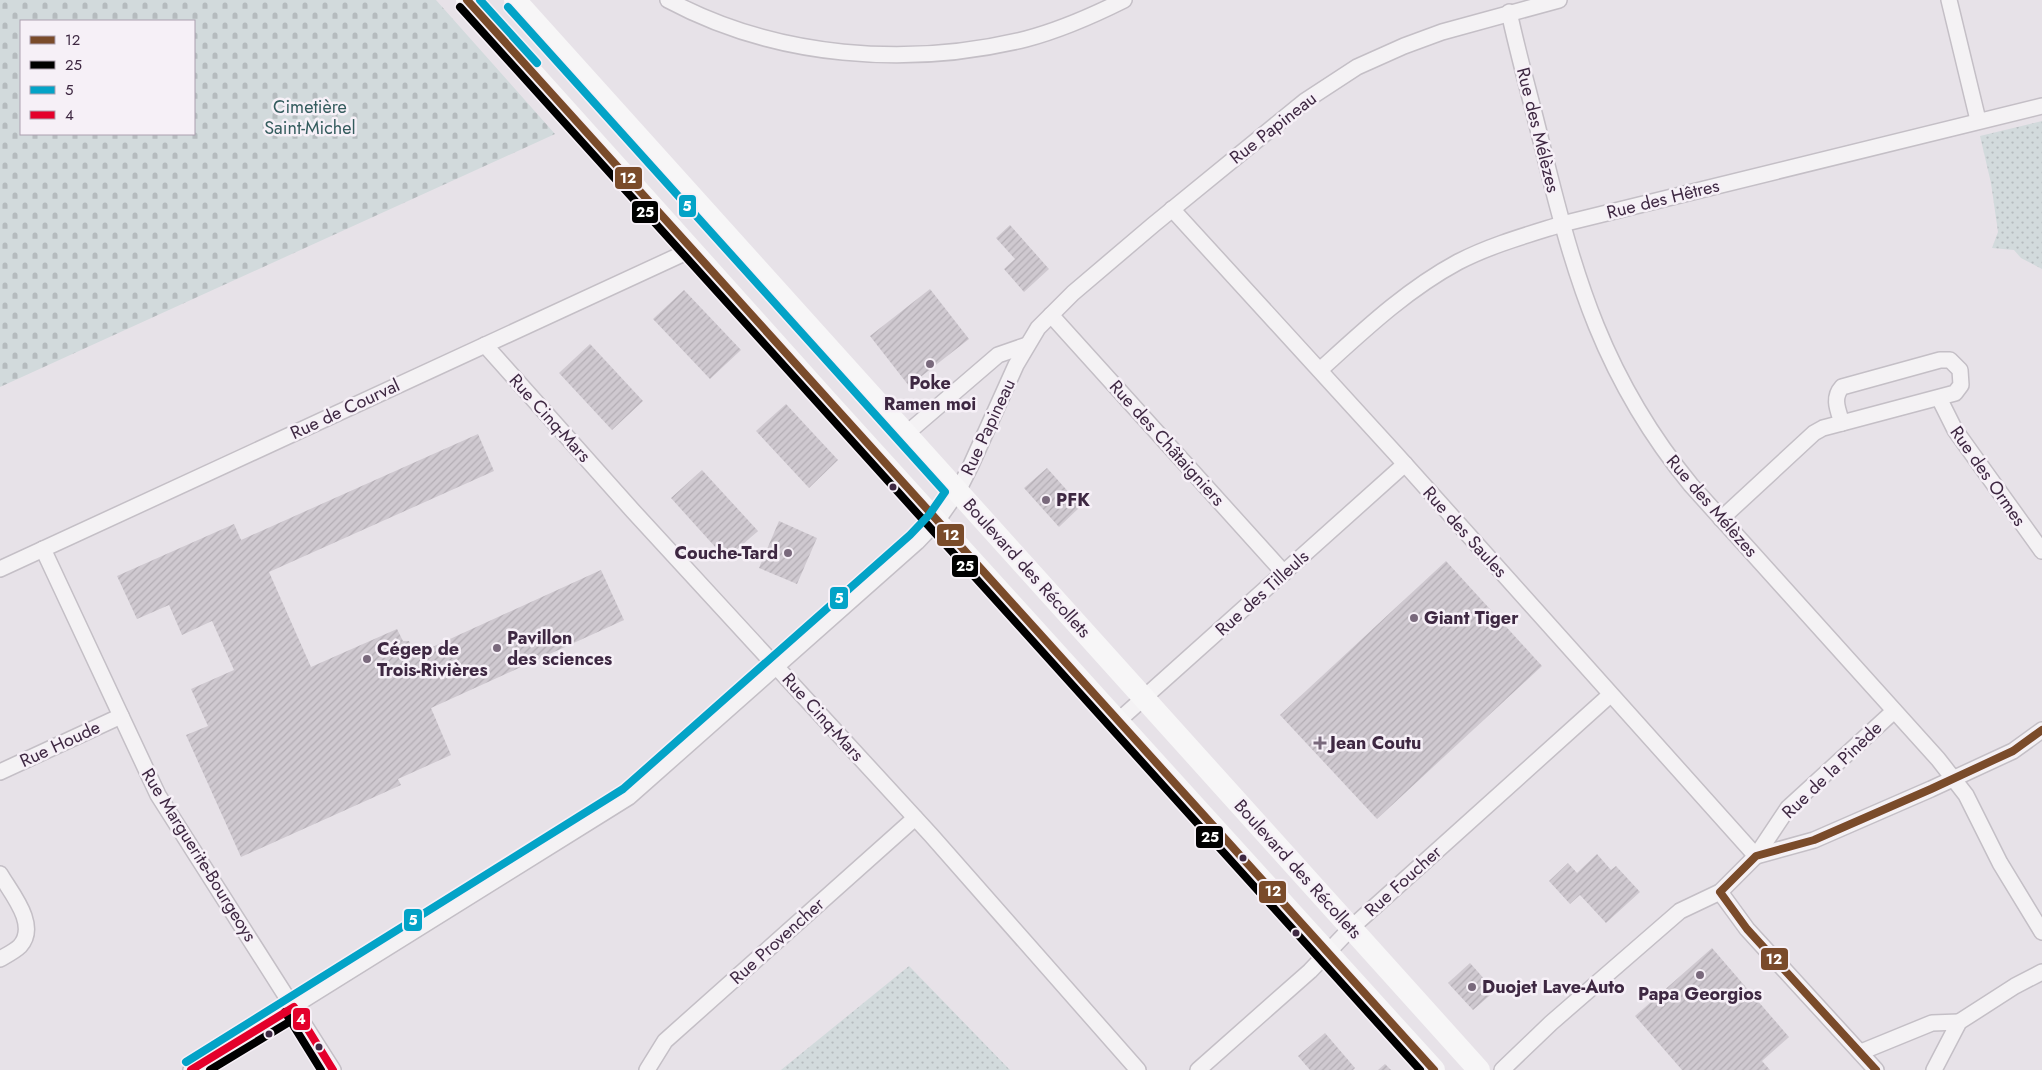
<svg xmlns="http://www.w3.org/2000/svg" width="2042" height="1070" font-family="Jost,sans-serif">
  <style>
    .green { fill: url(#green-dots) }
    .cemetery { fill: url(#cemetery-stones); fill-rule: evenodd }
    .building { fill: url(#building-hatch) }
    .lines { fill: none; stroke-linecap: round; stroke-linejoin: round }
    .street-casing { stroke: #c4bfc6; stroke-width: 18 }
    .street { stroke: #f4f2f4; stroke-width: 15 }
    .secondary { stroke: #f7f6f7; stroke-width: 22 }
    .bus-1-casing { stroke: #f6f0f7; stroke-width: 11 }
    .bus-2-casing { stroke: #f6f0f7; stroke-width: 11 }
    .bus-3-casing { stroke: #f6f0f7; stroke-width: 11 }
    .bus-4-casing { stroke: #f6f0f7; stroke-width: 11 }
    .bus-1 { stroke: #7a4b2a; stroke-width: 8 }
    .bus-2 { stroke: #000; stroke-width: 8 }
    .bus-3 { stroke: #03a3c7; stroke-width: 8 }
    .bus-4 { stroke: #e4002b; stroke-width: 8 }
    .poi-dot { fill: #79697c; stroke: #f6f0f7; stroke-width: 2 }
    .bus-dot { fill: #3e2842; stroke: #f6f0f7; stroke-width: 2 }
    .labels { text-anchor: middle; stroke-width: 5; stroke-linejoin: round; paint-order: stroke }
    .park-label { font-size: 18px; fill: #355c5e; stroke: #f6f0f7 }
    .street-label { font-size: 18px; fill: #3e2842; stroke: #f6f0f7 }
    .poi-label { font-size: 18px; font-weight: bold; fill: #3e2842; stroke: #f6f0f7; text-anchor: start }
    .line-badge { stroke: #f6f0f7; stroke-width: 2 }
    .badge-label { font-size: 14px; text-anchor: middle; font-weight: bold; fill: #fff }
  </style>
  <defs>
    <pattern id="green-dots" width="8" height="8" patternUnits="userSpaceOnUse" patternTransform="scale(1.25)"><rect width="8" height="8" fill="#d2dadc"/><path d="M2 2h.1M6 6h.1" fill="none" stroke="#b5bbbe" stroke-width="1.8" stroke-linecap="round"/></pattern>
    <pattern id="cemetery-stones" width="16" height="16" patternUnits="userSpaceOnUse" patternTransform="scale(1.25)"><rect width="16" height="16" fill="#d2dadc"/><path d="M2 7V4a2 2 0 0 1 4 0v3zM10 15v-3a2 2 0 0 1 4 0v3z" fill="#b5bbbe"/></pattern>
    <pattern id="building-hatch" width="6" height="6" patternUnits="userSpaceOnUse" patternTransform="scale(1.25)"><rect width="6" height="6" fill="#cfc9d0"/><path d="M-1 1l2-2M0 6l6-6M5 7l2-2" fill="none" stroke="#b3adb4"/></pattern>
  </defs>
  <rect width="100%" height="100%" fill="#e7e2e8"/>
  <g class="green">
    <path d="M2042 121V269L2021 258 2014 250 1992 248 1998 232 1991 183 1980 136Z"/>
    <path d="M909 966 1010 1070H781Z"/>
  </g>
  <path class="cemetery" d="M0 0H436L555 134 0 387ZM21 21H194V134H21Z"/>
  <g class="building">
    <path d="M1010 225 1049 269 1024 292 1004 269 1015 259 996 238Z"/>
    <path d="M930 289 969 339 909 386 870 336Z"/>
    <path d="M684 290 741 350 710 379 653 319Z"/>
    <path d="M590 344 643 401 612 430 559 373Z"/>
    <path d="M786 404 838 460 809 488 756 431Z"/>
    <path d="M478 434 494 471 269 572 311 667 397 629 403 641H409L415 655 601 570 624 620 431 708 451 755 398 779 401 785 241 857 186 735 208 726 191 689 234 670 212 621 182 635 169 605 137 619 117 576 234 524 241 540Z"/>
    <path d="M1047 468 1081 506 1059 527 1024 488Z"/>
    <path d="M702 470 758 531 726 559 671 498Z"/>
    <path d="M779 521 817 538 797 584 759 568Z"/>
    <path d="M1446 561 1542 666 1377 819 1280 715Z"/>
    <path d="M1597 854 1611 870 1616 866 1640 892 1606 923 1580 895 1570 904 1549 881 1568 863 1577 873Z"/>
    <path d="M1712 948 1789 1037 1762 1061 1770 1070H1682L1635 1016Z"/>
    <path d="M1470 963 1495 991 1473 1010 1448 983Z"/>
    <path d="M1325 1033 1355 1068 1353 1070H1310L1298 1056Z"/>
    <path d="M1385 1064 1391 1070H1378Z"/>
  </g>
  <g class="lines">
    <g class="street-casing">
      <g id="street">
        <path d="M668 0C776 58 908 68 1026 39 1060 30 1092 16 1124 0"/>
        <path d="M1949 0 1978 120"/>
        <path d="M1509 12C1519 58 1532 103 1543 149 1575 279 1604 379 1691 485L1938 759 1966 795 2000 863 2042 932"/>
        <path d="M1172 209 1395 453 1756 856"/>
        <path d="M1051 315 1284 573"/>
        <path d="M485 345 633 511 931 835 1138 1070"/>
        <path d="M1940 360H1950L1960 370 1961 385 1955 393 1842 423C1838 410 1832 398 1842 387Z"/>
        <path d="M1320 370C1363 331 1406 290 1458 262 1491 245 1527 235 1562 224L2042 106"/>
        <path d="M1939 398 1955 430 2042 551"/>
        <path d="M906 434 998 355 1027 345"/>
        <path d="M1721 519 1814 433 1823 428 1842 423"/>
        <path d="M43 549 158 795 333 1070"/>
        <path d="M0 569 691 250"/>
        <path d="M1118 721 1405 464"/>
        <path d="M0 772 121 716"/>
        <path d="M1756 856 1814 840 1931 789 2013 751 2042 730"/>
        <path d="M0 874C11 893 39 925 20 946 15 951 7 955 0 959"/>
        <path d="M1720 892 1747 929 1876 1070"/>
        <path d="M1861 1052 1932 1023 1959 1022"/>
        <path d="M191 1070 629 797 917 542 937 521 958 491 971 465 1016 365 1038 328 1073 293 1153 225 1305 101 1357 67 1404 46 1442 32 1559 0"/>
        <path d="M647 1070 665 1041 915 818"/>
        <path d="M1198 1070 1310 971 1351 928 1610 695"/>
        <path d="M1502 1070 1551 1023 1680 911 1720 892 1756 856 1788 808 1894 711"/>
        <path d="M1934 1070 1959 1022 2015 986 2042 972"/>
      </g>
    </g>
    <use href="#street" class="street"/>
    <g class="secondary">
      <path d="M467 0 828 402 1434 1070"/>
      <path d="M515 0 1479 1070"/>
    </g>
    <g class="bus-1-casing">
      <g id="bus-1">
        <path d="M467 0 1434 1070"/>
        <path d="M1876 1070 1747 929 1720 892 1756 856 1814 840 1931 789 2013 751 2042 730"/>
      </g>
    </g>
    <g class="bus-2-casing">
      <g id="bus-2">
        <path d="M460 7 1420 1070"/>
        <path d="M285 1012 321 1070"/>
        <path d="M210 1070 299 1016"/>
      </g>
    </g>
    <g class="bus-3-casing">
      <g id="bus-3">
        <path d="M480 0 537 63"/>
        <path d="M186 1062 623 789 910 535 929 515 945 492 508 7"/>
      </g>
    </g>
    <g class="bus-4-casing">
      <path id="bus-4" d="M191 1070 294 1007 333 1070"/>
    </g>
    <use href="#bus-1" class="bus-1"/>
    <use href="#bus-2" class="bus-2"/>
    <use href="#bus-3" class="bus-3"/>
    <use href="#bus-4" class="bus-4"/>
  </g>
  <g class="poi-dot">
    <circle cx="930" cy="364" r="5"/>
    <circle cx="1046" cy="500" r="5"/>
    <circle cx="788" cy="553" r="5"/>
    <circle cx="1414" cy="618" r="5"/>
    <circle cx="497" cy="648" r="5"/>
    <circle cx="367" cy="659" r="5"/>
    <path d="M1317.5 735.5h5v5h5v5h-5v5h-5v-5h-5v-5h5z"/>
    <circle cx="1700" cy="975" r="5"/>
    <circle cx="1472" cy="987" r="5"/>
  </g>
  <g class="bus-dot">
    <circle cx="893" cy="487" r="4.5"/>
    <circle cx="1243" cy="858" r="4.5"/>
    <circle cx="1296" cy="933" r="4.5"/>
    <circle cx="269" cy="1034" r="4.5"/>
    <circle cx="319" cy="1047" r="4.5"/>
  </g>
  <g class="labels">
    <g class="park-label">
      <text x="310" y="113">Cimetière<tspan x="310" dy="21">Saint-Michel</tspan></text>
    </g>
    <g class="street-label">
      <text transform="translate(1273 128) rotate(-38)" y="6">Rue Papineau</text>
      <text transform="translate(1538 130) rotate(76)" y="6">Rue des Mélèzes</text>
      <text transform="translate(1663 199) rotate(-14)" y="6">Rue des Hêtres</text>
      <text transform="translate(345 409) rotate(-25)" y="6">Rue de Courval</text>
      <text transform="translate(550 418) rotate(48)" y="6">Rue Cinq-Mars</text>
      <text transform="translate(988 427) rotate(-65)" y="6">Rue Papineau</text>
      <text transform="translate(1167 443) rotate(48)" y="6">Rue des Châtaigniers</text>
      <text transform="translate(1988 476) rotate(55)" y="6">Rue des Ormes</text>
      <text transform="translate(1712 506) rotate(49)" y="6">Rue des Mélèzes</text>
      <text transform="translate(1465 532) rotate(48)" y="6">Rue des Saules</text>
      <text transform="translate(1027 568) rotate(48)" y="6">Boulevard des Récollets</text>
      <text transform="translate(1262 593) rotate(-42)" y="6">Rue des Tilleuls</text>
      <text transform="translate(823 717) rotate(48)" y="6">Rue Cinq-Mars</text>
      <text transform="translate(60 744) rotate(-25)" y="6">Rue Houde</text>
      <text transform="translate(1832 770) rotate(-44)" y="6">Rue de la Pinède</text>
      <text transform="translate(199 855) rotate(58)" y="6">Rue Marguerite-Bourgeoys</text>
      <text transform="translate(1298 869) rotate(48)" y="6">Boulevard des Récollets</text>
      <text transform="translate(1403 881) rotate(-42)" y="6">Rue Foucher</text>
      <text transform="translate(777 941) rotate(-42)" y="6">Rue Provencher</text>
    </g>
    <g class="poi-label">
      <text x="930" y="389" text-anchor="middle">Poke<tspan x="930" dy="21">Ramen moi</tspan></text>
      <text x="1056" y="506">PFK</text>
      <text x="778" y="559" text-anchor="end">Couche-Tard</text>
      <text x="1424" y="624">Giant Tiger</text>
      <text x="507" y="644">Pavillon<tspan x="507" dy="21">des sciences</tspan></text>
      <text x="377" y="655">Cégep de<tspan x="377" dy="21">Trois-Rivières</tspan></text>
      <text x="1330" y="749">Jean Coutu</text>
      <text x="1482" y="993">Duojet Lave-Auto</text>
      <text x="1700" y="1000" text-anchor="middle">Papa Georgios</text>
    </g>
  </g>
  <g class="line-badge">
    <rect x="614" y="166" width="29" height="24" rx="5" fill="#7a4b2a"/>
    <rect x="678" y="194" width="19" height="24" rx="5" fill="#03a3c7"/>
    <rect x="631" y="200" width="28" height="24" rx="5" fill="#000"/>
    <rect x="936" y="523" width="29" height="24" rx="5" fill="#7a4b2a"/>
    <rect x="951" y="554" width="28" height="24" rx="5" fill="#000"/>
    <rect x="829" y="586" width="20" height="24" rx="5" fill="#03a3c7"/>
    <rect x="1195" y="825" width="29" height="24" rx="5" fill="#000"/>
    <rect x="1258" y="880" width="29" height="24" rx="5" fill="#7a4b2a"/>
    <rect x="403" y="908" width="20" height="24" rx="5" fill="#03a3c7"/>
    <rect x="1760" y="947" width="29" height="24" rx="5" fill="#7a4b2a"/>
    <rect x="292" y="1007" width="19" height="24" rx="5" fill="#e4002b"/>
  </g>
  <g class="badge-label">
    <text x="628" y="183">12</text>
    <text x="687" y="211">5</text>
    <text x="645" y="217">25</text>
    <text x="951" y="540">12</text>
    <text x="965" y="571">25</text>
    <text x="839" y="603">5</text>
    <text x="1210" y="842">25</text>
    <text x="1273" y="896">12</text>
    <text x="413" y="925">5</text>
    <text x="1774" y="964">12</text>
    <text x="301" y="1024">4</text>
  </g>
  <rect x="20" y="20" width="175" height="115" fill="#f6f0f7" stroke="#aca0af"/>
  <rect x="30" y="36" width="25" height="8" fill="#7a4b2a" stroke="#aca0af"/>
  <text x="65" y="45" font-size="15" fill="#3e2842">12</text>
  <rect x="30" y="61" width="25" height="8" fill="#000000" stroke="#aca0af"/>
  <text x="65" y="70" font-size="15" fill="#3e2842">25</text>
  <rect x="30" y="86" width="25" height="8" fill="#03a3c7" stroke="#aca0af"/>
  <text x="65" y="95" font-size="15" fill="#3e2842">5</text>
  <rect x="30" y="111" width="25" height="8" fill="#e4002b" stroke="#aca0af"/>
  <text x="65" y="120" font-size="15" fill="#3e2842">4</text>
</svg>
